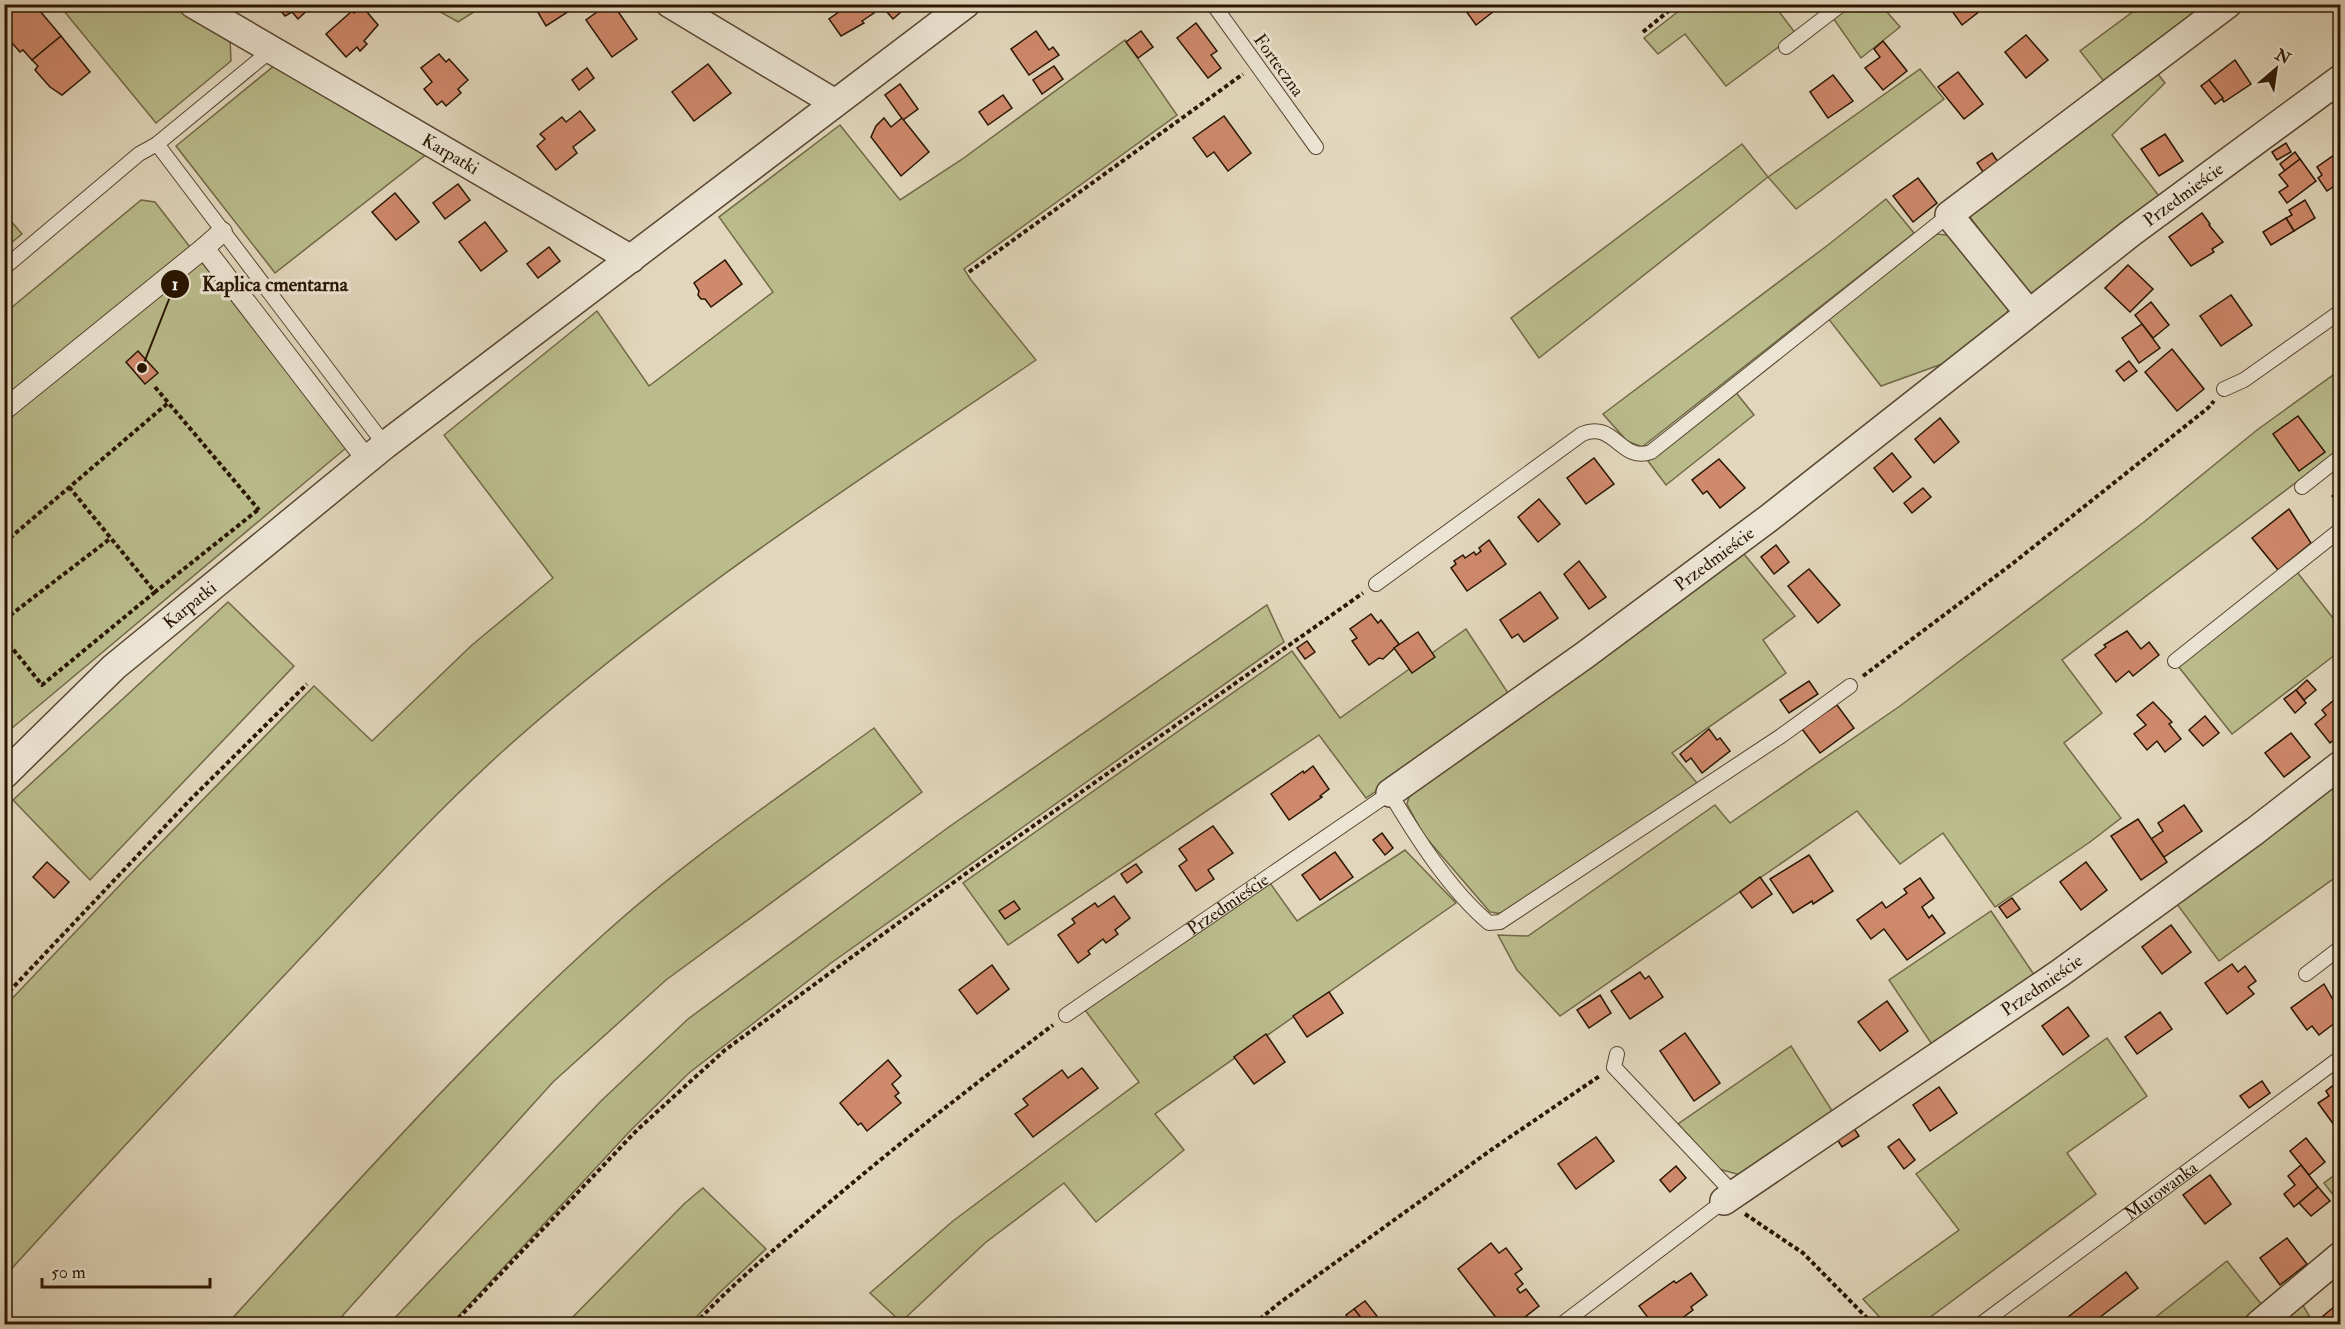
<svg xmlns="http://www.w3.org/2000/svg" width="2345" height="1329" font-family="'IM FELL Double Pica',serif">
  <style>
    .green { fill: #babc8c; stroke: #726947; stroke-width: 1.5 }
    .building { fill: #cf896c; stroke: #2a1602; stroke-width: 1.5 }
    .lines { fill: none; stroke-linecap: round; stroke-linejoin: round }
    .service-casing { stroke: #584631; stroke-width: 16 }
    .pedestrian-casing { stroke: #584631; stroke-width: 22 }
    .minor-casing { stroke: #584631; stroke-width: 30 }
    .path { stroke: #2a1602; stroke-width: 4; stroke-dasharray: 4.5 3; stroke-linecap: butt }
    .service { stroke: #ece5d4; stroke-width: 14 }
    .pedestrian { stroke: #ece5d4; stroke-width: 20 }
    .minor { stroke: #ece5d4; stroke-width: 27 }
    .labels { text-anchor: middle; stroke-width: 6; stroke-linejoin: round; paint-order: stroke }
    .street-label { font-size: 18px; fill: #2a1602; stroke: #ece5d4 }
    .leader { fill: none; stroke: #2a1602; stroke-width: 2 }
    .callout-dot { fill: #2a1602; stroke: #ece5d4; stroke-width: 2 }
    .mark-label { font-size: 18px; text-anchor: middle; font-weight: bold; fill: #fff }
    .callout-label { font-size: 20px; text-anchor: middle; font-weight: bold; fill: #2a1602; stroke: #ece5d4; stroke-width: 6; stroke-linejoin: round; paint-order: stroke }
  </style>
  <rect width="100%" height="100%" fill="#e2d7bd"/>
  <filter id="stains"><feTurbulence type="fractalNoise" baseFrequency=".00333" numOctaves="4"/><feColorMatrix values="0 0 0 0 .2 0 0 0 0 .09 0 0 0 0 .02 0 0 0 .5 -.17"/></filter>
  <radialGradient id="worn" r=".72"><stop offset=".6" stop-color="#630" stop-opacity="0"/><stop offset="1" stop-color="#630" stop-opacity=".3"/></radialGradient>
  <g class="green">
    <path d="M1688 4 1774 5 1796 34 1726 86 1685 34 1658 54 1644 38Z"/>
    <path d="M59 5H171L230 39 231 61 156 123Z"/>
    <path d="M428 5H485L458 22Z"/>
    <path d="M1852 5H1881L1900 27 1861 58 1833 18Z"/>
    <path d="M2142 5H2216L2106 84 2080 51Z"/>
    <path d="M1125 40 1177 115 964 269 971 280 1036 360C855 483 666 604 503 751 429 818 362 893 294 965 197 1068 100 1171 5 1276L4 1007 138 866 314 686 372 741 472 645 553 578 444 435 597 311 649 386 773 292 719 217 840 125 900 200 961 160Z"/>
    <path d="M275 65 428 153 275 273 176 146Z"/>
    <path d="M1920 69 1944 99 1796 209 1768 177 1539 358 1511 318 1742 144 1768 177Z"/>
    <path d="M2154 69 2165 83 2112 135 2163 201 2043 295 2027 293 1970 217 1974 205Z"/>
    <path d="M1886 199 1914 233 1642 447 1627 441 1603 414 1828 245Z"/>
    <path d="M141 200 155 202 346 448 5 734V313Z"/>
    <path d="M4 213 22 234 5 248H4Z"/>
    <path d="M1937 234 1954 236 2009 306 2004 325 1967 355 1881 386 1827 317Z"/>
    <path d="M2340 370V449L2062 660 2102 713 2064 743 2121 818 2090 842 1995 907 1943 833 1900 864 1857 811 1560 1016 1517 970 1498 935 1528 936 1715 805 1730 823 1900 706 2144 522 2257 430Z"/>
    <path d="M1734 390 1754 415 1666 485 1648 461Z"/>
    <path d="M1739 548 1795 616 1763 640 1786 673 1672 753 1697 783 1504 914 1490 912 1423 834 1407 804 1412 786Z"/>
    <path d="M2297 572 2340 627V651L2232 734 2178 666Z"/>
    <path d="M228 602 294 666 90 880 13 800Z"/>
    <path d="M1267 605 1284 642 831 963 689 1073 631 1130 451 1324H389L601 1101 688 1019 946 829Z"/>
    <path d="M1466 629 1512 699 1366 798 1319 735 1008 945 963 883 1292 651 1340 718Z"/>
    <path d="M874 728 922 792 666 980 553 1082 335 1324H227C349 1191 469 1055 604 934 688 858 783 794 874 728Z"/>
    <path d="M2340 774V874L2219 961 2174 900Z"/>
    <path d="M1405 850 1456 903 1155 1114 1184 1150 1096 1222 1064 1183 985 1243 901 1322 870 1293 953 1221 1139 1082 1085 1010 1270 883 1297 921Z"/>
    <path d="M1991 911 2037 979 1935 1049 1889 980Z"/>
    <path d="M2107 1038 2147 1096 2067 1153 2096 1194 1921 1324H1886L1863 1299 1959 1230 1916 1174Z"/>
    <path d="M1791 1046 1836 1117 1744 1176 1719 1169 1678 1124Z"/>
    <path d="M2340 1171V1204L2324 1183Z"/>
    <path d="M703 1188 766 1249 718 1294 690 1324H566L685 1203Z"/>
    <path d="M2227 1261 2265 1309 2249 1324H2147Z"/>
    <path d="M2298 1297 2314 1324H2268Z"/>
  </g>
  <g class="building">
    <path d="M21 4H34L61 36 32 60 23 50 20 52 4 34V19Z"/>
    <path d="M275 4H314L298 19 292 12 285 16Z"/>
    <path d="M533 4H576L577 6 546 26Z"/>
    <path d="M608 4H613L637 39 612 57 586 20Z"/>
    <path d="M850 4H868L874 13 862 21 864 23 841 36 829 19Z"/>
    <path d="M880 4H908L909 5 893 19Z"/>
    <path d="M1461 4H1503L1476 25Z"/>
    <path d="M1947 4H1983L1985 7 1962 25Z"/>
    <path d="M362 6 378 25 364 41 367 44 360 51 357 47 346 57 326 34 352 11 354 13Z"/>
    <path d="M1196 23 1217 51 1211 55 1221 68 1208 78 1177 38Z"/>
    <path d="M1036 31 1049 50 1053 47 1059 55 1029 75 1011 49Z"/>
    <path d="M1141 31 1153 47 1138 58 1126 42Z"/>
    <path d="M2026 35 2048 60 2026 78 2005 52Z"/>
    <path d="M61 36 90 72 62 95 50 87 35 70 38 66 32 60Z"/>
    <path d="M1883 41 1907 71 1883 90 1865 68 1880 57 1874 49Z"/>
    <path d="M439 54 446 62 449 59 468 80 458 89 461 93 446 106 442 101 437 105 424 89 432 82 421 68Z"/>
    <path d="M2235 60 2251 84 2224 102 2209 80Z"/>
    <path d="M708 64 731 93 694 121 672 92Z"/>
    <path d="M1054 66 1063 79 1042 94 1033 80Z"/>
    <path d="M587 68 594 78 579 90 572 80Z"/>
    <path d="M1958 72 1983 104 1964 119 1938 87Z"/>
    <path d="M1833 75 1853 101 1828 118 1810 92Z"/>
    <path d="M2209 80 2223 98 2215 104 2201 86Z"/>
    <path d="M900 84 918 109 903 120 885 95Z"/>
    <path d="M1003 95 1012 108 988 125 979 112Z"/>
    <path d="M580 111 595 130 573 147 577 153 556 170 537 146 545 139 540 134 562 117 566 122Z"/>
    <path d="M1224 116 1251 153 1228 171 1214 152 1207 157 1193 138Z"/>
    <path d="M884 118 891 127 902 118 929 152 901 176 871 137 876 126Z"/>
    <path d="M2165 134 2183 161 2159 176 2141 149Z"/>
    <path d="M2286 143 2291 152 2277 160 2272 152Z"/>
    <path d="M2340 151V196L2339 197 2333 187 2327 191 2318 178 2322 175 2317 167Z"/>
    <path d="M2295 152 2300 159 2285 171 2280 164Z"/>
    <path d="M1992 153 2000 165 1985 175 1977 163Z"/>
    <path d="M2300 159 2316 181 2287 203 2279 192 2288 186 2279 175Z"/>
    <path d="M1918 178 1937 203 1913 222 1893 196Z"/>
    <path d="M458 184 470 200 445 219 433 203Z"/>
    <path d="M395 193 419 222 396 240 372 212Z"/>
    <path d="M2305 200 2315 218 2294 231 2286 218 2292 215 2289 210Z"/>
    <path d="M2202 213 2210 224 2209 225 2223 242 2212 249 2214 252 2191 266 2169 237Z"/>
    <path d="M2286 218 2294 231 2271 245 2263 232Z"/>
    <path d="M485 222 507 251 481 271 459 242Z"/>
    <path d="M549 247 560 261 538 278 527 264Z"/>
    <path d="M725 260 742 284 711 307 705 299H701L698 295 699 291 694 283Z"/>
    <path d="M2128 265 2153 289 2130 312 2105 288Z"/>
    <path d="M2231 295 2252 325 2221 346 2200 316Z"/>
    <path d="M2151 302 2169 325 2153 338 2135 315Z"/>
    <path d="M2142 324 2160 348 2139 363 2122 338Z"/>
    <path d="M2172 349 2204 389 2177 411 2145 372Z"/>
    <path d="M138 351 158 373 145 384 126 362Z"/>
    <path d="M2129 361 2137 371 2124 381 2116 371Z"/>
    <path d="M2298 416 2325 452 2299 471 2273 434Z"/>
    <path d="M1940 418 1959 442 1934 463 1915 439Z"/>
    <path d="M1892 453 1911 477 1893 492 1874 468Z"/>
    <path d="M1594 458 1614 484 1586 504 1567 478Z"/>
    <path d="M1719 459 1745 488 1720 508 1707 491 1703 494 1692 480Z"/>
    <path d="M1923 488 1931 497 1912 513 1904 503Z"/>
    <path d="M2340 489V505L2332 496Z"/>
    <path d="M1539 499 1560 524 1538 542 1518 517Z"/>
    <path d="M2289 509 2311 543 2278 570 2252 538Z"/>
    <path d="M1489 540 1506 564 1467 591 1451 568 1456 564 1454 561 1463 555 1465 558 1474 552 1476 555 1481 551 1479 548Z"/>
    <path d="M1776 545 1789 562 1774 574 1761 557Z"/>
    <path d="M1579 561 1606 597 1589 609 1564 574Z"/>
    <path d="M1809 569 1840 605 1818 623 1788 586Z"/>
    <path d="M1540 592 1558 618 1524 642 1518 634 1512 638 1500 620Z"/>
    <path d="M1371 614 1378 623 1381 620 1399 644 1383 659 1379 658 1369 665 1352 641 1357 638 1350 629Z"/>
    <path d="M2127 631 2141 649 2149 642 2159 655 2133 676 2129 671 2116 682 2095 655 2106 647 2104 645Z"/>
    <path d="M1418 632 1435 657 1412 673 1394 648Z"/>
    <path d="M1307 641 1315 652 1305 659 1297 648Z"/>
    <path d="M2307 680 2316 690 2304 700 2296 690Z"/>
    <path d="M1809 681 1818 694 1789 713 1780 700Z"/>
    <path d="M2296 690 2306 703 2295 713 2284 699Z"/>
    <path d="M2340 695V734L2330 743 2315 724 2326 715 2322 710Z"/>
    <path d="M2153 702 2172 722 2169 724 2181 739 2165 752 2157 741 2147 750 2134 734 2146 725 2137 715Z"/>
    <path d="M1837 705 1854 728 1820 753 1802 729 1825 707 1828 711Z"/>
    <path d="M2205 716 2219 733 2203 746 2189 730Z"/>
    <path d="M1709 729 1717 740 1720 738 1730 751 1702 773 1691 758 1686 762 1680 754Z"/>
    <path d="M2291 733 2310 757 2284 777 2265 753Z"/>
    <path d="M1313 766 1329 789 1320 796 1322 797 1289 820 1271 794 1303 771 1304 773Z"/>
    <path d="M2184 805 2202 831 2164 857 2151 839 2163 831 2158 823Z"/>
    <path d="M2138 819 2167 862 2141 880 2111 836Z"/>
    <path d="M1213 826 1233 853 1208 870 1214 879 1196 891 1179 866 1187 860 1179 849Z"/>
    <path d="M1382 833 1393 848 1385 855 1373 840Z"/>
    <path d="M1335 852 1353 877 1320 900 1302 875Z"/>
    <path d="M1809 855 1833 891 1813 904 1812 901 1793 913 1770 879Z"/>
    <path d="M47 862 69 882 54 898 33 877Z"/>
    <path d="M2086 862 2107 890 2081 910 2060 882Z"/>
    <path d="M1136 864 1142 872 1127 883 1121 874Z"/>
    <path d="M1760 877 1772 894 1752 908 1740 892Z"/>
    <path d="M1920 878 1934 898 1922 907 1929 918 1932 915 1945 933 1907 960 1884 929 1871 939 1857 920 1882 902 1886 908 1907 893 1904 889Z"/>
    <path d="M1114 896 1130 918 1115 930 1118 934 1106 943 1103 939 1088 951 1090 954 1078 963 1058 935 1075 923 1072 919 1095 903 1098 907Z"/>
    <path d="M2012 898 2020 909 2007 918 1999 907Z"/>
    <path d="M1014 901 1020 909 1005 919 999 911Z"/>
    <path d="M2171 925 2191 952 2162 974 2142 947Z"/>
    <path d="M2232 964 2238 972 2245 966 2256 981 2248 987 2254 994 2227 1014 2205 983Z"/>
    <path d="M992 965 1009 989 977 1014 959 990Z"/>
    <path d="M1640 972 1645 979 1649 976 1663 997 1630 1019 1611 991Z"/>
    <path d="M2324 984 2340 1012V1019L2319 1035 2312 1026 2307 1030 2291 1008Z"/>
    <path d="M1329 992 1343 1013 1307 1037 1293 1016Z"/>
    <path d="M1600 995 1611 1013 1589 1028 1577 1010Z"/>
    <path d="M1887 1001 1908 1031 1880 1051 1858 1022Z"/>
    <path d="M2068 1007 2089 1036 2063 1055 2042 1026Z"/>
    <path d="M2160 1012 2172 1029 2137 1054 2125 1037Z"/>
    <path d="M1685 1033 1720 1083 1694 1101 1660 1051Z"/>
    <path d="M1266 1034 1285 1062 1254 1084 1234 1057Z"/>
    <path d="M888 1060 901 1076 892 1084 899 1093 895 1096 901 1103 867 1131 861 1123 858 1125 840 1103Z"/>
    <path d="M1082 1068 1098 1088 1033 1137 1015 1114 1028 1105 1023 1099 1062 1070 1068 1078Z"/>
    <path d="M2340 1080V1126L2337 1129 2318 1103 2329 1096 2326 1091Z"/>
    <path d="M2262 1081 2270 1093 2249 1108 2240 1096Z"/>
    <path d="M1939 1087 1957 1113 1930 1131 1913 1105Z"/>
    <path d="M1852 1125 1859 1136 1842 1147 1835 1136Z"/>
    <path d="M1596 1137 1614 1161 1576 1189 1558 1164Z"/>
    <path d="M2306 1138 2325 1162 2309 1175 2290 1151Z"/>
    <path d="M1899 1139 1915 1160 1904 1169 1888 1147Z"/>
    <path d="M2301 1165 2318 1187 2294 1207 2284 1194 2295 1185 2288 1176Z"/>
    <path d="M1676 1166 1686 1178 1670 1192 1660 1180Z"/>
    <path d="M2210 1175 2231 1204 2205 1224 2183 1195Z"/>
    <path d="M2318 1187 2330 1201 2311 1216 2299 1203Z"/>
    <path d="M2287 1238 2307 1264 2280 1285 2260 1258Z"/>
    <path d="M1491 1243 1499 1253 1506 1248 1522 1269 1515 1274 1523 1284 1517 1289 1520 1293 1526 1289 1539 1306 1516 1324H1501L1458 1269Z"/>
    <path d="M2126 1272 2138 1288 2091 1324H2059Z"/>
    <path d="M1691 1273 1707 1295 1691 1307 1693 1310 1674 1324H1653L1639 1306 1674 1281 1676 1283Z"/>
    <path d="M1365 1301 1377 1316 1366 1324 1354 1309Z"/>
    <path d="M2340 1302V1324H2330L2323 1316Z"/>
    <path d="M1354 1309 1366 1324H1353L1346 1315Z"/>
  </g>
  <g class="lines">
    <g class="service-casing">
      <g id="service">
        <path d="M1213 4 1316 147"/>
        <path d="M1786 47 1842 4"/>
        <path d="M157 144 385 445"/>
        <path d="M4 268 139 154 157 144 270 51"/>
        <path d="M2224 389 2244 380 2340 312"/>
        <path d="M2302 487 2340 457"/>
        <path d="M1376 584 1582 434C1615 420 1620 463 1651 452L1949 215"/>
        <path d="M2175 661 2340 530"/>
        <path d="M2306 974 2340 948"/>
        <path id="s1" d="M1066 1015 1390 793C1416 837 1450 890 1489 923L1500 922 1781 736 1850 686"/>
        <path d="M1617 1054 1614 1067 1733 1193"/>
        <path d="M1562 1324 1724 1201"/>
        <path id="s2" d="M1981 1324 2340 1058"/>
      </g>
    </g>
    <g class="pedestrian-casing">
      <g id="pedestrian">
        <path d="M204 248 222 232"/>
        <path d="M4 410 204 248 367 460"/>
      </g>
    </g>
    <g class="minor-casing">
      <g id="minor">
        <path id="s3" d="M193 4 631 259"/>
        <path d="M670 4 835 103"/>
        <path d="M2028 312 1949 215 2228 4"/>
        <path id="s4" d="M4 775 114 667 385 445 966 4"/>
        <path id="s5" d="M1390 793 1585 655 1769 518 2131 233 2340 79"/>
        <path id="s6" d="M1724 1201 2060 973 2255 831 2340 765"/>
        <path d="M2259 1324 2340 1256"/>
      </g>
    </g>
    <g class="path">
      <path d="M1643 32 1677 4"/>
      <path d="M969 272 1243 74"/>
      <path d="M155 387 259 510"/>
      <path d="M69 487 155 592 259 509"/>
      <path d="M4 543 168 403"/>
      <path d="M4 620 111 538"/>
      <path d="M4 638 42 685 155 592"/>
      <path d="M1863 676 2012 564 2208 408 2214 401"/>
      <path d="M4 997 189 801 307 684"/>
      <path d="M1745 1214 1803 1253 1873 1324"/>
      <path d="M453 1324 637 1130 725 1050 961 877 1363 593"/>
      <path d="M695 1324C732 1284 775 1249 817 1213 894 1147 972 1086 1053 1025"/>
      <path d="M1254 1324 1278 1304 1491 1150 1601 1075"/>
    </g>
    <use href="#service" class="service"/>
    <use href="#pedestrian" class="pedestrian"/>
    <use href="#minor" class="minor"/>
  </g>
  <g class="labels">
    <g class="street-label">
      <text transform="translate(1279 65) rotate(54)" y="6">Forteczna</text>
      <text dy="6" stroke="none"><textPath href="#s3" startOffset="298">Karpatki</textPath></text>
      <text dy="6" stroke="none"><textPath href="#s5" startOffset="994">Przedmieście</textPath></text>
      <text dy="6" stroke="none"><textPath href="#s5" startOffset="400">Przedmieście</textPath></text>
      <text dy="6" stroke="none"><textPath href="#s4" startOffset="252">Karpatki</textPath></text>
      <text dy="6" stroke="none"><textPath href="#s1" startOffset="196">Przedmieście</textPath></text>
      <text dy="6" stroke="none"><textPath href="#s6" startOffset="384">Przedmieście</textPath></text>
      <text dy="6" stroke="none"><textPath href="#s2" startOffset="224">Murowanka</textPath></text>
    </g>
  </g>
  <path class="leader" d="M142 368L175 284"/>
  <g class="callout-dot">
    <circle cx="142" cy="368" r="6"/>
    <circle cx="175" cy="284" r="15"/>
  </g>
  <g class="mark-label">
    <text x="175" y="290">1</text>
  </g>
  <g class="callout-label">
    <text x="275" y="291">Kaplica cmentarna</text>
  </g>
  <rect width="2345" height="1329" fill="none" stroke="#e2d7bd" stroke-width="24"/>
  <rect x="6" y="6" width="2333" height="1317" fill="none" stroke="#2a1602" stroke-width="3"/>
  <rect x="12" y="12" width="2321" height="1305" fill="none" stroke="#2a1602" stroke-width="1.5"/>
  <g transform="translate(2276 69) rotate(29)" stroke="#ece5d4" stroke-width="4.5" paint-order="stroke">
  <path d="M0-4.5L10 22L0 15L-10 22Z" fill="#2a1602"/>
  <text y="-9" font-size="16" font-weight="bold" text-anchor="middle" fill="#2a1602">N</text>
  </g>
  <path d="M42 1278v9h168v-9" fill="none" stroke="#2a1602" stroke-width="3"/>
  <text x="51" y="1278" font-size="18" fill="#2a1602" stroke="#ece5d4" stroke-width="4.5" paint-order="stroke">50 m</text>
  <rect width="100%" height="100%" filter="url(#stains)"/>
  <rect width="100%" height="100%" fill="url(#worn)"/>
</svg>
